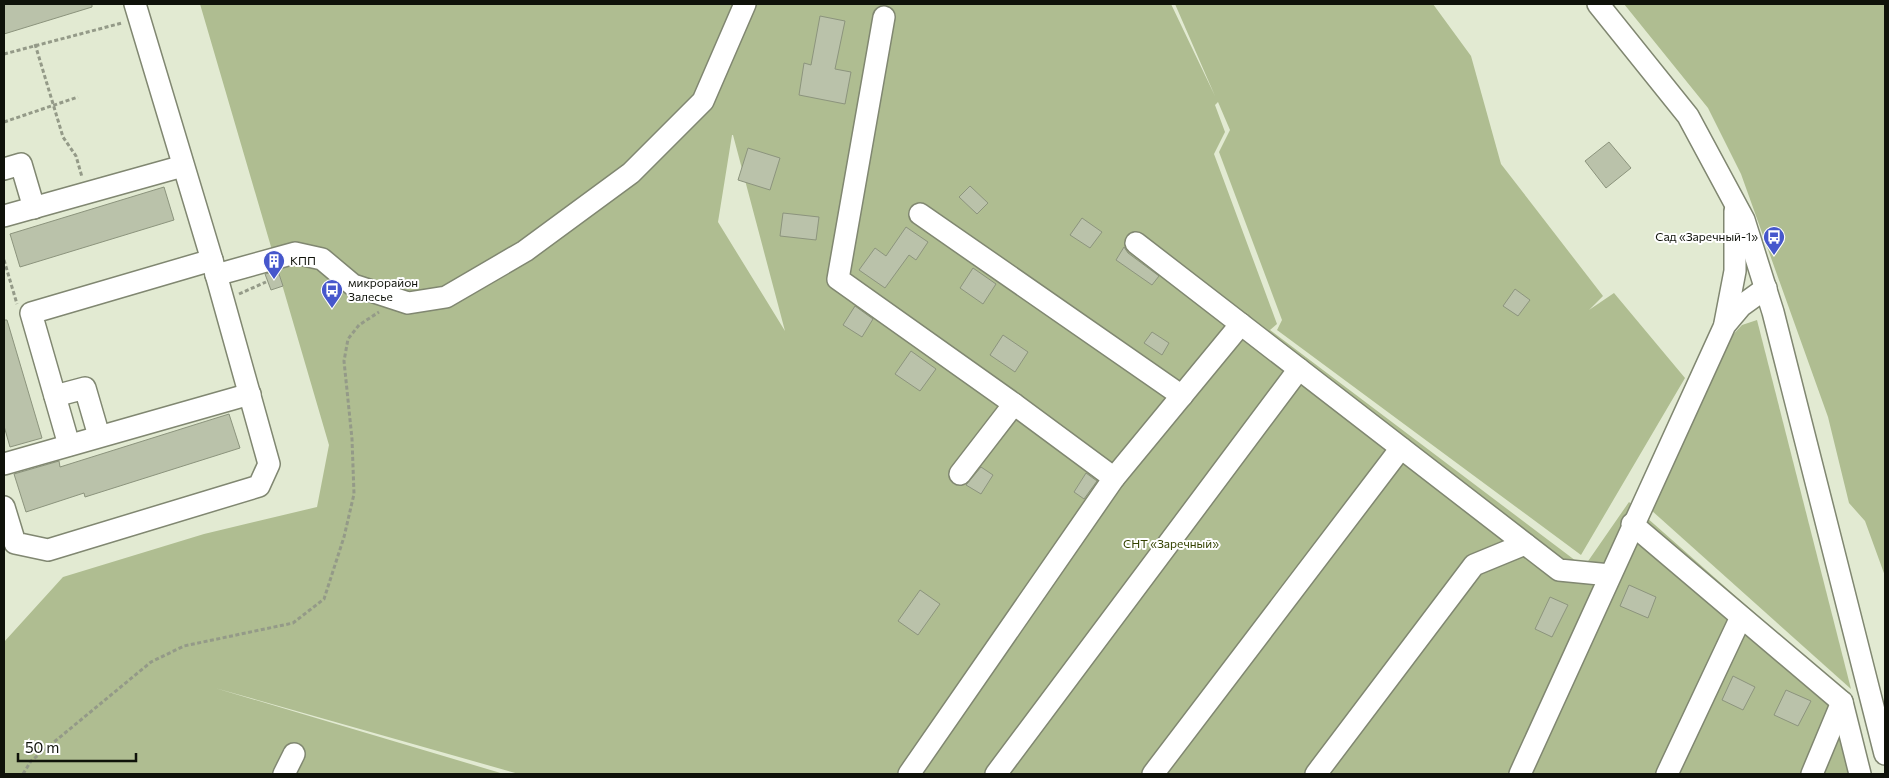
<svg xmlns="http://www.w3.org/2000/svg" width="1889" height="778" font-family="Commissioner,sans-serif">
  <style>
    .green { fill: #afbd91; fill-rule: evenodd }
    .building { fill: #bac2aa; stroke: #8c947d }
    .lines { fill: none; stroke-linecap: round; stroke-linejoin: round }
    .minor-casing { stroke: #808771; stroke-width: 24 }
    .path { stroke: #949a88; stroke-width: 3; stroke-dasharray: 4 2.5; stroke-linecap: butt }
    .minor { stroke: #fff; stroke-width: 21 }
    .labels { text-anchor: middle; stroke-width: 4; stroke-linejoin: round; paint-order: stroke }
    .poi-label { font-size: 12px; fill: #0f120a; stroke: #fff; text-anchor: start }
    .park-label { font-size: 12px; fill: #344200; stroke: #fff }
  </style>
  <rect width="100%" height="100%" fill="#e2ead2"/>
  <g class="green">
    <path d="M200 4H1171L1215 96 1175 4H1433L1471 56 1501 164 1603 296 1589 310 1614 293 1685 378 1581 555 1277 330 1282 320 1219 152 1230 130 1218 102 1215 105 1225 132 1214 154 1277 324 1270 330 1584 567 1629 502 1849 696 1869 774H519L215 688 504 774H4V642L63 577 204 534 317 507 329 445ZM732 135H733L785 331 718 222Z"/>
    <path d="M1624 4H1885V576L1865 521 1849 503 1828 417 1741 174 1708 108Z"/>
    <path d="M1757 320 1851 689 1651 510 1728 340 1742 325Z"/>
  </g>
  <g class="building">
    <path d="M4 4H92V7L4 34Z"/>
    <path d="M820 16 845 21 835 69 851 72 845 104 799 95 804 63 811 65Z"/>
    <path d="M1609 142 1631 168 1606 188 1585 161Z"/>
    <path d="M748 148 780 158 770 190 738 180Z"/>
    <path d="M970 186 988 203 977 214 959 197Z"/>
    <path d="M164 187 174 220 20 267 10 234Z"/>
    <path d="M783 213 819 217 816 240 780 236Z"/>
    <path d="M1082 218 1102 232 1090 248 1070 235Z"/>
    <path d="M906 227 928 242 916 260 909 255 885 288 859 270 875 248 886 256Z"/>
    <path d="M1124 247 1128 253 1159 276 1152 285 1116 260Z"/>
    <path d="M973 268 996 284 983 304 960 288Z"/>
    <path d="M278 271 283 286 271 290 265 274Z"/>
    <path d="M1515 289 1530 300 1518 316 1503 306Z"/>
    <path d="M855 306 873 319 862 337 843 325Z"/>
    <path d="M4 320H7L42 438 10 447 4 426Z"/>
    <path d="M1152 332 1169 343 1162 355 1144 343Z"/>
    <path d="M1003 335 1028 352 1015 372 990 355Z"/>
    <path d="M911 351 936 369 920 391 895 374Z"/>
    <path d="M229 414 240 448 85 497 84 493 26 512 14 474 59 461 60 467Z"/>
    <path d="M981 467 993 475 981 494 966 485Z"/>
    <path d="M1086 473 1097 481 1084 499 1074 492Z"/>
    <path d="M1629 585 1656 597 1648 618 1620 606Z"/>
    <path d="M920 590 940 604 918 635 898 621Z"/>
    <path d="M1550 597 1568 605 1552 637 1535 629Z"/>
    <path d="M1733 676 1755 687 1743 710 1722 700Z"/>
    <path d="M1786 690 1811 701 1798 726 1774 715Z"/>
  </g>
  <g class="lines">
    <g class="minor-casing">
      <g id="minor">
        <path d="M1598 4 1688 116 1744 220 1773 312 1885 754"/>
        <path d="M884 17 838 279 1014 404 1114 478"/>
        <path d="M4 169 21 164 34 208"/>
        <path d="M920 214 1182 396"/>
        <path d="M4 216 183 166"/>
        <path d="M1136 243 1559 570 1610 575"/>
        <path d="M216 275 295 253 322 259 353 285 408 303 446 297 525 251 631 173 703 101 745 4"/>
        <path d="M1725 323 1735 271V211"/>
        <path d="M55 396 85 388 99 436"/>
        <path d="M69 445 31 313 212 260"/>
        <path d="M4 464 250 394"/>
        <path d="M960 474 1014 404"/>
        <path d="M4 507 15 543 48 550 259 486 269 464 212 260 135 4"/>
        <path d="M1632 524 1842 702 1860 774"/>
        <path d="M284 774 294 754"/>
        <path d="M909 774 1114 478 1241 324"/>
        <path d="M996 774 1299 369"/>
        <path d="M1153 774 1401 448"/>
        <path d="M1316 774 1474 565 1525 544"/>
        <path d="M1520 774 1725 325 1741 306 1766 288"/>
        <path d="M1667 774 1741 617"/>
        <path d="M1812 774 1842 702"/>
      </g>
    </g>
    <g class="path">
      <path d="M35 44 63 137 76 156 82 177"/>
      <path d="M4 54 122 23"/>
      <path d="M4 122 78 97"/>
      <path d="M4 260 17 304"/>
      <path d="M239 294 266 282"/>
      <path d="M23 774 31 761 151 662 184 646 293 623 324 599 344 537 354 494 352 439 344 361 348 339 359 325 379 312"/>
    </g>
    <use href="#minor" class="minor"/>
  </g>
  <defs>
    <g id="bus-pin" transform="scale(1.125)"><path d="M0 17L-7.5 6A9.5 9.5 0 1 1 7.5 6Z" fill="#4657cc" stroke="#fff"/><path d="M-5-6H5V4H4V6H2V4H-2V6H-4V4H-5ZM-3.5-4V0h7V-4ZM-3.5 1.2v1.5H-2V1.2ZM2 1.2v1.5H3.5V1.2Z" fill="#fff"/></g>
    <g id="building-pin" transform="scale(1.125)"><path d="M0 17L-7.5 6A9.5 9.5 0 1 1 7.5 6Z" fill="#4657cc" stroke="#fff"/><path d="M-4-6H4V6H1V3H-1V6H-4ZM-2.5-4.3h1.7v1.8h-1.7ZM.8-4.3h1.7v1.8H.8ZM-2.5-1h1.7V.8h-1.7ZM.8-1h1.7V.8H.8Z" fill="#fff"/></g>
  </defs>
  <g fill-rule="evenodd">
    <use href="#bus-pin" x="1774" y="237"/>
    <use href="#building-pin" x="274" y="261"/>
    <use href="#bus-pin" x="332" y="290"/>
  </g>
  <g class="labels">
    <g class="poi-label">
      <text x="1758" y="241" text-anchor="end">Сад «Заречный-1»</text>
      <text x="290" y="265">КПП</text>
      <text x="348" y="287">микрорайон<tspan x="348" dy="14">Залесье</tspan></text>
    </g>
    <g class="park-label">
      <text x="1171" y="548">СНТ «Заречный»</text>
    </g>
  </g>
  <rect width="1889" height="778" fill="none" stroke="#0f120a" stroke-width="10"/>
  <path d="M18 753v8h118v-8" fill="none" stroke="#0f120a" stroke-width="2.5"/>
  <text x="25" y="753" font-size="15" fill="#0f120a" stroke="#ffffff" stroke-width="4" paint-order="stroke">50 m</text>
</svg>
